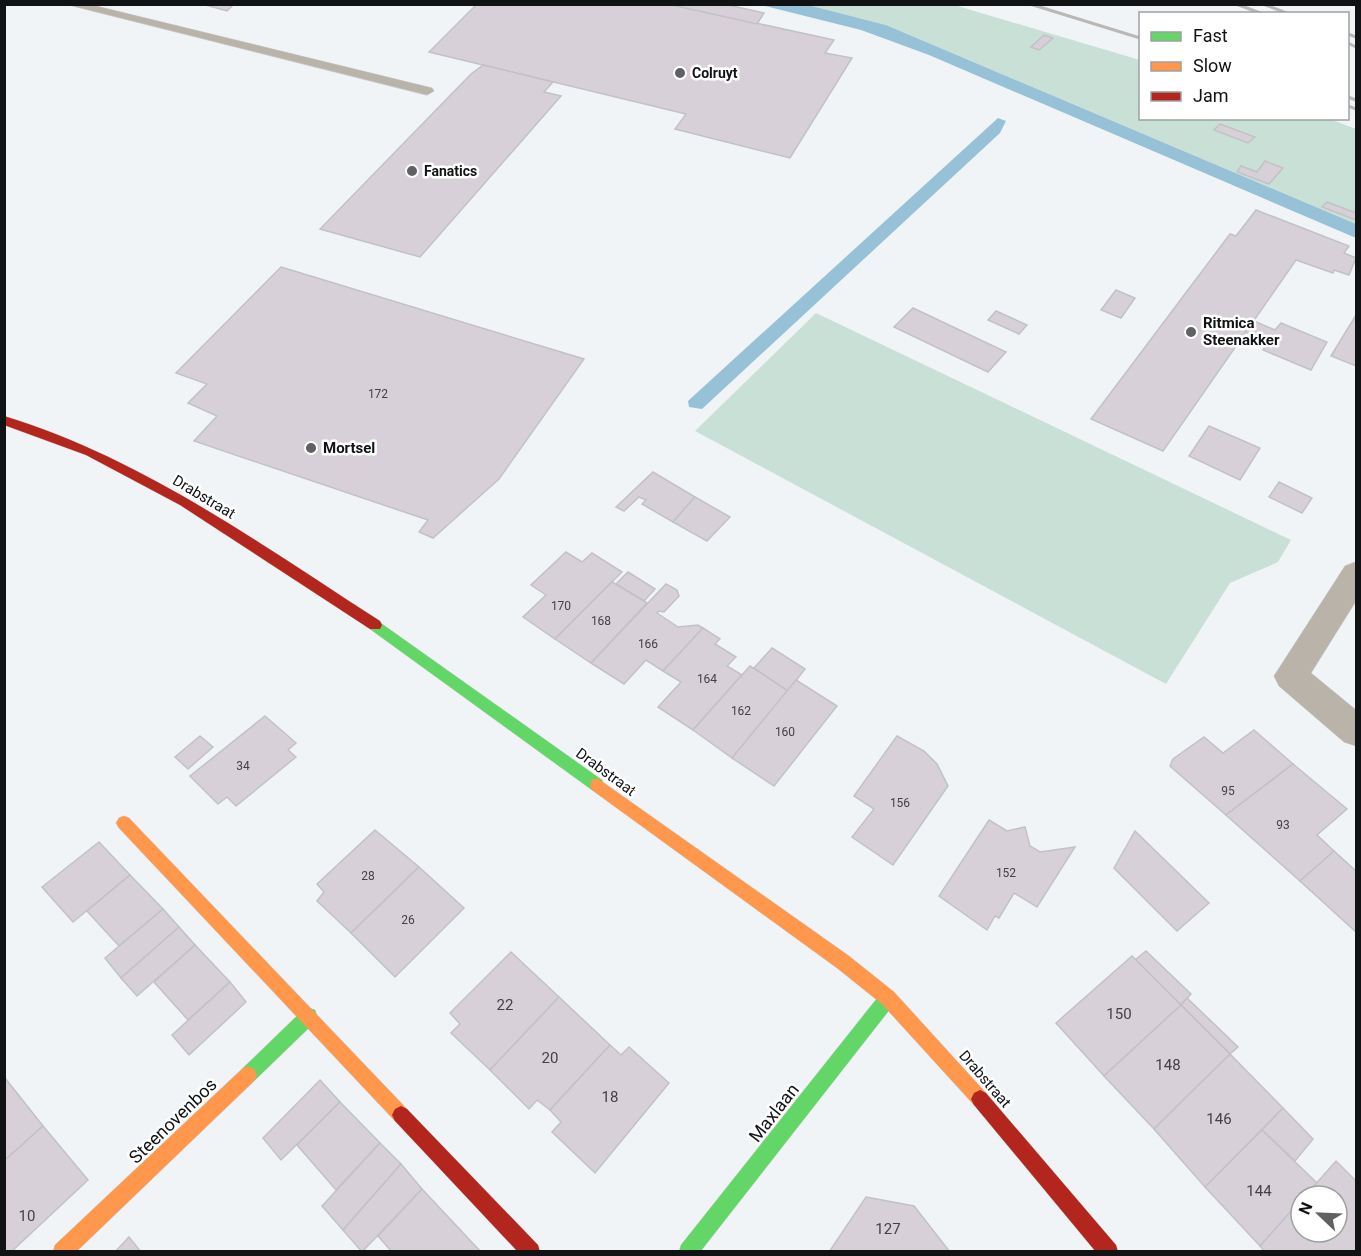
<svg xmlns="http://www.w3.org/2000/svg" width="1361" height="1256" font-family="Roboto,sans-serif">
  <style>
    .green { fill: #c8e0d5 }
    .water { fill: #97c1d7 }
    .building { fill: #d8d0d8; stroke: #c2c2c4; stroke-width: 1.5 }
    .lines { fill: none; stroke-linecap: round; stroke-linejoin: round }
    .lane-casing { stroke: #ced0d2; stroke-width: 1 }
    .street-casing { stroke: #ced0d2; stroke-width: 1 }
    .fast-casing { stroke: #ced0d2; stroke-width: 1 }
    .slow-casing { stroke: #ced0d2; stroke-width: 1 }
    .jam-casing { stroke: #ced0d2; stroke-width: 1 }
    .lane { fill: #bab3aa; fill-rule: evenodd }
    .street { fill: #bab3aa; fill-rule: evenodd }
    .fast { fill: #63d668; fill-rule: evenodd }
    .slow { fill: #ff974d; fill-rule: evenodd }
    .jam { fill: #b3261e; fill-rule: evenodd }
    .rail { stroke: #b9b8b5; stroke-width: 3 }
    .poi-dot { fill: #5f6163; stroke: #fff; stroke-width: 2 }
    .labels { text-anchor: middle; stroke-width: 5; stroke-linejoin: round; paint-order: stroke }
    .number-label { font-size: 12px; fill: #424245 }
    .far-poi-label { font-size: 14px; font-weight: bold; fill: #101214; stroke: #fff; text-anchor: start }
    .poi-label { font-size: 15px; font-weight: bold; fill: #101214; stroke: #fff; text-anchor: start }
    .street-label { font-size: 15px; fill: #101214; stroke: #fff }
    .near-number-label { font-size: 15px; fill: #424245 }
    .near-street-label { font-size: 18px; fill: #101214; stroke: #fff }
  </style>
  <rect width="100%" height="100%" fill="#f1f4f7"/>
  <g class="green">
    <path d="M808 5H954L1140 60V118H1327L1356 129V224L886 25Z"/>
    <path d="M816 313 1291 540 1278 562 1230 583 1166 684 695 431Z"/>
  </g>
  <g class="water">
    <path d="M761 5H808L886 25 1356 224V238L929 55 861 30Z"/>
    <path d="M998 118 1006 121 1000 133 702 409 689 407 688 401Z"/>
  </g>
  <g class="building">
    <path d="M202 4H234L227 11Z"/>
    <path d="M477 4H668L834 40 825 53 852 58 790 158 675 129 686 114 429 52Z"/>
    <path d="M668 4H724L764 13 757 24Z"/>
    <path d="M1044 35 1053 38 1039 50 1031 47Z"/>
    <path d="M483 65 553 82 544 92 561 96 420 257 320 229 471 74Z"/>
    <path d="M1220 124 1255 137 1248 143 1214 130Z"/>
    <path d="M1265 161 1283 168 1269 184 1237 172 1241 166 1257 172Z"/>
    <path d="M1327 202 1356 213V220L1322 207Z"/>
    <path d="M1256 210 1349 246 1344 253 1356 258 1349 275 1334 270 1333 273 1296 260 1163 451 1091 419 1230 234 1236 236Z"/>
    <path d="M281 267 584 359 499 479 433 538 419 532 428 520 194 441 217 416 188 403 207 384 176 373Z"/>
    <path d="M1116 290 1135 298 1121 318 1101 310Z"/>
    <path d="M913 308 1006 352 988 372 894 327Z"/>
    <path d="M996 311 1027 325 1019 334 988 320Z"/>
    <path d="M1356 315V366L1331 356Z"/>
    <path d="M1254 321 1275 330 1281 323 1327 342 1311 370 1263 350 1268 342 1245 332Z"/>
    <path d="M1209 426 1260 448 1240 480 1189 456Z"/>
    <path d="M653 472 695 497 673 522 642 504 646 500 639 497 624 511 616 507Z"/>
    <path d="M1279 482 1312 498 1302 513 1269 497Z"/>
    <path d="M695 497 730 517 707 541 673 522Z"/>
    <path d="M566 552 582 562 592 553 622 572 555 639 523 617 546 595 531 585Z"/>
    <path d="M628 572 655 589 644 601 616 584Z"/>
    <path d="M612 582 647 603 591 663 555 639Z"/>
    <path d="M666 584 677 590 679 596 664 612 659 611 657 613 678 627 698 625 703 628 663 671 646 660 624 684 591 663Z"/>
    <path d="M703 628 720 639 715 644 736 657 727 666 742 675 693 730 658 707 681 682 663 671Z"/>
    <path d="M772 648 805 669 788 691 754 668Z"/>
    <path d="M750 666 788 691 732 758 693 730Z"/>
    <path d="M796 680 837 706 774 786 732 758Z"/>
    <path d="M265 716 296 743 288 750 296 757 236 806 227 797 218 804 190 776Z"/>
    <path d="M1254 730 1293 764 1226 815 1170 766 1173 759 1204 737 1223 753Z"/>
    <path d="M200 736 213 747 188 769 175 757Z"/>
    <path d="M897 736 924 751 937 764 948 786 893 865 852 837 874 809 854 796Z"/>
    <path d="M1293 764 1347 809 1317 835 1334 851 1300 881 1226 815Z"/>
    <path d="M989 820 1007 831 1025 827 1030 846 1040 852 1075 847 1037 907 1014 893 999 918 995 916 987 930 939 896Z"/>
    <path d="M375 830 419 867 351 933 317 901 324 892 317 884Z"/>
    <path d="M1135 831 1209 903 1177 931 1114 868Z"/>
    <path d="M99 842 130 875 73 922 42 887Z"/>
    <path d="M1334 851 1356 871V932L1300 881Z"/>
    <path d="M419 867 464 908 395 977 351 933Z"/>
    <path d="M130 875 163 909 119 946 87 911Z"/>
    <path d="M163 909 179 927 121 978 105 958Z"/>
    <path d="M179 927 195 945 137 996 121 978Z"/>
    <path d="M195 945 230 982 188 1020 154 982Z"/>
    <path d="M1146 951 1191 994 1181 1005 1135 960Z"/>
    <path d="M511 952 559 997 490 1070 451 1033 460 1024 450 1013Z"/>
    <path d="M1132 956 1181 1005 1104 1076 1056 1023Z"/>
    <path d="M230 982 246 1002 189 1055 172 1035Z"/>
    <path d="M559 997 610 1045 550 1110 537 1100 529 1109 490 1070Z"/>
    <path d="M1187 998 1238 1047 1230 1054 1181 1005Z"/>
    <path d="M1181 1005 1230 1054 1154 1129 1104 1076Z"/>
    <path d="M610 1045 621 1055 629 1047 669 1083 595 1173 552 1132 561 1122 550 1110Z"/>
    <path d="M1230 1054 1283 1108 1205 1187 1154 1129Z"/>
    <path d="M5 1078 43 1126 4 1161V1079Z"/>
    <path d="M320 1080 340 1102 281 1160 263 1138Z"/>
    <path d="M340 1102 380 1143 336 1190 297 1145Z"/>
    <path d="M1283 1108 1313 1139 1295 1161 1262 1130Z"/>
    <path d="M43 1126 88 1180 11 1252H4V1161Z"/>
    <path d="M1262 1130 1317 1183 1305 1196H1301V1200L1260 1246 1205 1187Z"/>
    <path d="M380 1143 401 1164 343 1230 322 1206Z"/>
    <path d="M1336 1161 1356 1181V1252H1265L1260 1246 1301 1200V1232H1337V1196H1305Z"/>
    <path d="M401 1164 422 1189 362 1252 343 1230Z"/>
    <path d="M422 1189 481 1252H392L378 1236Z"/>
    <path d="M866 1197 914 1206 950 1252H829Z"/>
    <path d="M129 1237 141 1252H115Z"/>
  </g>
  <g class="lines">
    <g class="lane-casing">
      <path id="lane" d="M65 4H88L432 88 434 91 427 95Z"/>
    </g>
    <g class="street-casing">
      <path id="street" d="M1356 562V601L1311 673 1356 710V746L1344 742 1279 686 1274 676 1345 566Z"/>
    </g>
    <g class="fast-casing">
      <g id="fast">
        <path d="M375 619 602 780 604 785 602 790 597 792 592 790 370 629 368 625 370 621Z"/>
        <path d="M888 990 894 992 896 998 894 1004 700 1252H679L681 1245 882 992Z"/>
        <path d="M309 1008 315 1010 317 1016 315 1022 254 1081 248 1084 242 1081 239 1075 242 1069 303 1010Z"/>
      </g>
    </g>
    <g class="slow-casing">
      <g id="slow">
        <path d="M597 778 849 956 894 992 986 1093 989 1099 986 1105 980 1108 974 1105 882 1004 837 968 592 790 590 785 592 780Z"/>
        <path d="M124 816 129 818 407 1109 410 1115 407 1121 401 1124 395 1121 119 828 116 823 119 818Z"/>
        <path d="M248 1066 254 1069 257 1075 254 1081 76 1252H53L55 1245 242 1069Z"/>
      </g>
    </g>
    <g class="jam-casing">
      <g id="jam">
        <path d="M4 416C142 458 260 544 380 621L382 625 380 629H370L180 505 86 455 4 425Z"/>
        <path d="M980 1090 986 1093 1116 1245 1118 1252H1096L974 1105 971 1099 974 1093Z"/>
        <path d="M401 1106 407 1109 538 1245 540 1252H518L395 1121 392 1115 395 1109Z"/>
      </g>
    </g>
    <use href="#lane" class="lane"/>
    <use href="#street" class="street"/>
    <use href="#fast" class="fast"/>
    <use href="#slow" class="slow"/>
    <use href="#jam" class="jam"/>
    <g class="rail">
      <path d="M1030 4 1140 38"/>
      <path d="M1236 4 1263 14"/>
      <path d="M1263 4 1289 14"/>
      <path d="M1348 34 1356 37"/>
      <path d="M1348 43 1356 47"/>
      <path d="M1348 97 1356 100"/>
      <path d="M1348 106 1356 109"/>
    </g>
  </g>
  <g class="poi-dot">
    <circle cx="680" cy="73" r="6"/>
    <circle cx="412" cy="171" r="6"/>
    <circle cx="1191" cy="332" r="6"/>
    <circle cx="311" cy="448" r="6"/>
  </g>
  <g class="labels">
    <g class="number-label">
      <text x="378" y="398">172</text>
      <text x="561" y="610">170</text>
      <text x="601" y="625">168</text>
      <text x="648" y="648">166</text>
      <text x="707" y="683">164</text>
      <text x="741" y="715">162</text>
      <text x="785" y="736">160</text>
      <text x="243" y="770">34</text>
      <text x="1228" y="795">95</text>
      <text x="900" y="807">156</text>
      <text x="1283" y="829">93</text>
      <text x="1006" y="877">152</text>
      <text x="368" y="880">28</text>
      <text x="408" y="924">26</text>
    </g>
    <g class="far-poi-label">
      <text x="692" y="78">Colruyt</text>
      <text x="424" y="176">Fanatics</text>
    </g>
    <g class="poi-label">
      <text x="1203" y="328">Ritmica<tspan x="1203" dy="17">Steenakker</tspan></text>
      <text x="323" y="453">Mortsel</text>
    </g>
    <g class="street-label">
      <text transform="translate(204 497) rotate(31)" y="5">Drabstraat</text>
      <text transform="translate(606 772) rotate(36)" y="5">Drabstraat</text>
      <text transform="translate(985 1079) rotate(49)" y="5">Drabstraat</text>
    </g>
    <g class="near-number-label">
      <text x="505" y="1010">22</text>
      <text x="1119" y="1019">150</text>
      <text x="550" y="1063">20</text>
      <text x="1168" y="1070">148</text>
      <text x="610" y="1102">18</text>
      <text x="1219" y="1124">146</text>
      <text x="1259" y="1196">144</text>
      <text x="27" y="1221">10</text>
      <text x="888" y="1234">127</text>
    </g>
    <g class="near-street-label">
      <text transform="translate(774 1113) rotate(-52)" y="6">Maxlaan</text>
      <text transform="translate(173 1121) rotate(-44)" y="6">Steenovenbos</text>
    </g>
  </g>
  <rect width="1361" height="1256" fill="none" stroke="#101214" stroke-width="12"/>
  <rect x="1139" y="12" width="210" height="108" fill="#ffffff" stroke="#9fa0a1" stroke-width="1.5"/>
  <rect x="1151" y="32" width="30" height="9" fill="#63d668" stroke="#9fa0a1" stroke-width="1.5"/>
  <text x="1193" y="42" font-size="18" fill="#101214">Fast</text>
  <rect x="1151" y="62" width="30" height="9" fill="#ff974d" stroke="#9fa0a1" stroke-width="1.5"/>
  <text x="1193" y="72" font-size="18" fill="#101214">Slow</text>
  <rect x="1151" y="92" width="30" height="9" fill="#b3261e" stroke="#9fa0a1" stroke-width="1.5"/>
  <text x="1193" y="102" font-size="18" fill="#101214">Jam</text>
  <g transform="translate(1319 1214) rotate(293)"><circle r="28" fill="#ffffff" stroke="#9fa0a1" stroke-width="1.5"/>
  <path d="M0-4.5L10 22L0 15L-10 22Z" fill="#5f6163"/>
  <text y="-9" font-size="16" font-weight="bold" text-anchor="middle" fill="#101214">N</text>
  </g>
</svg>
